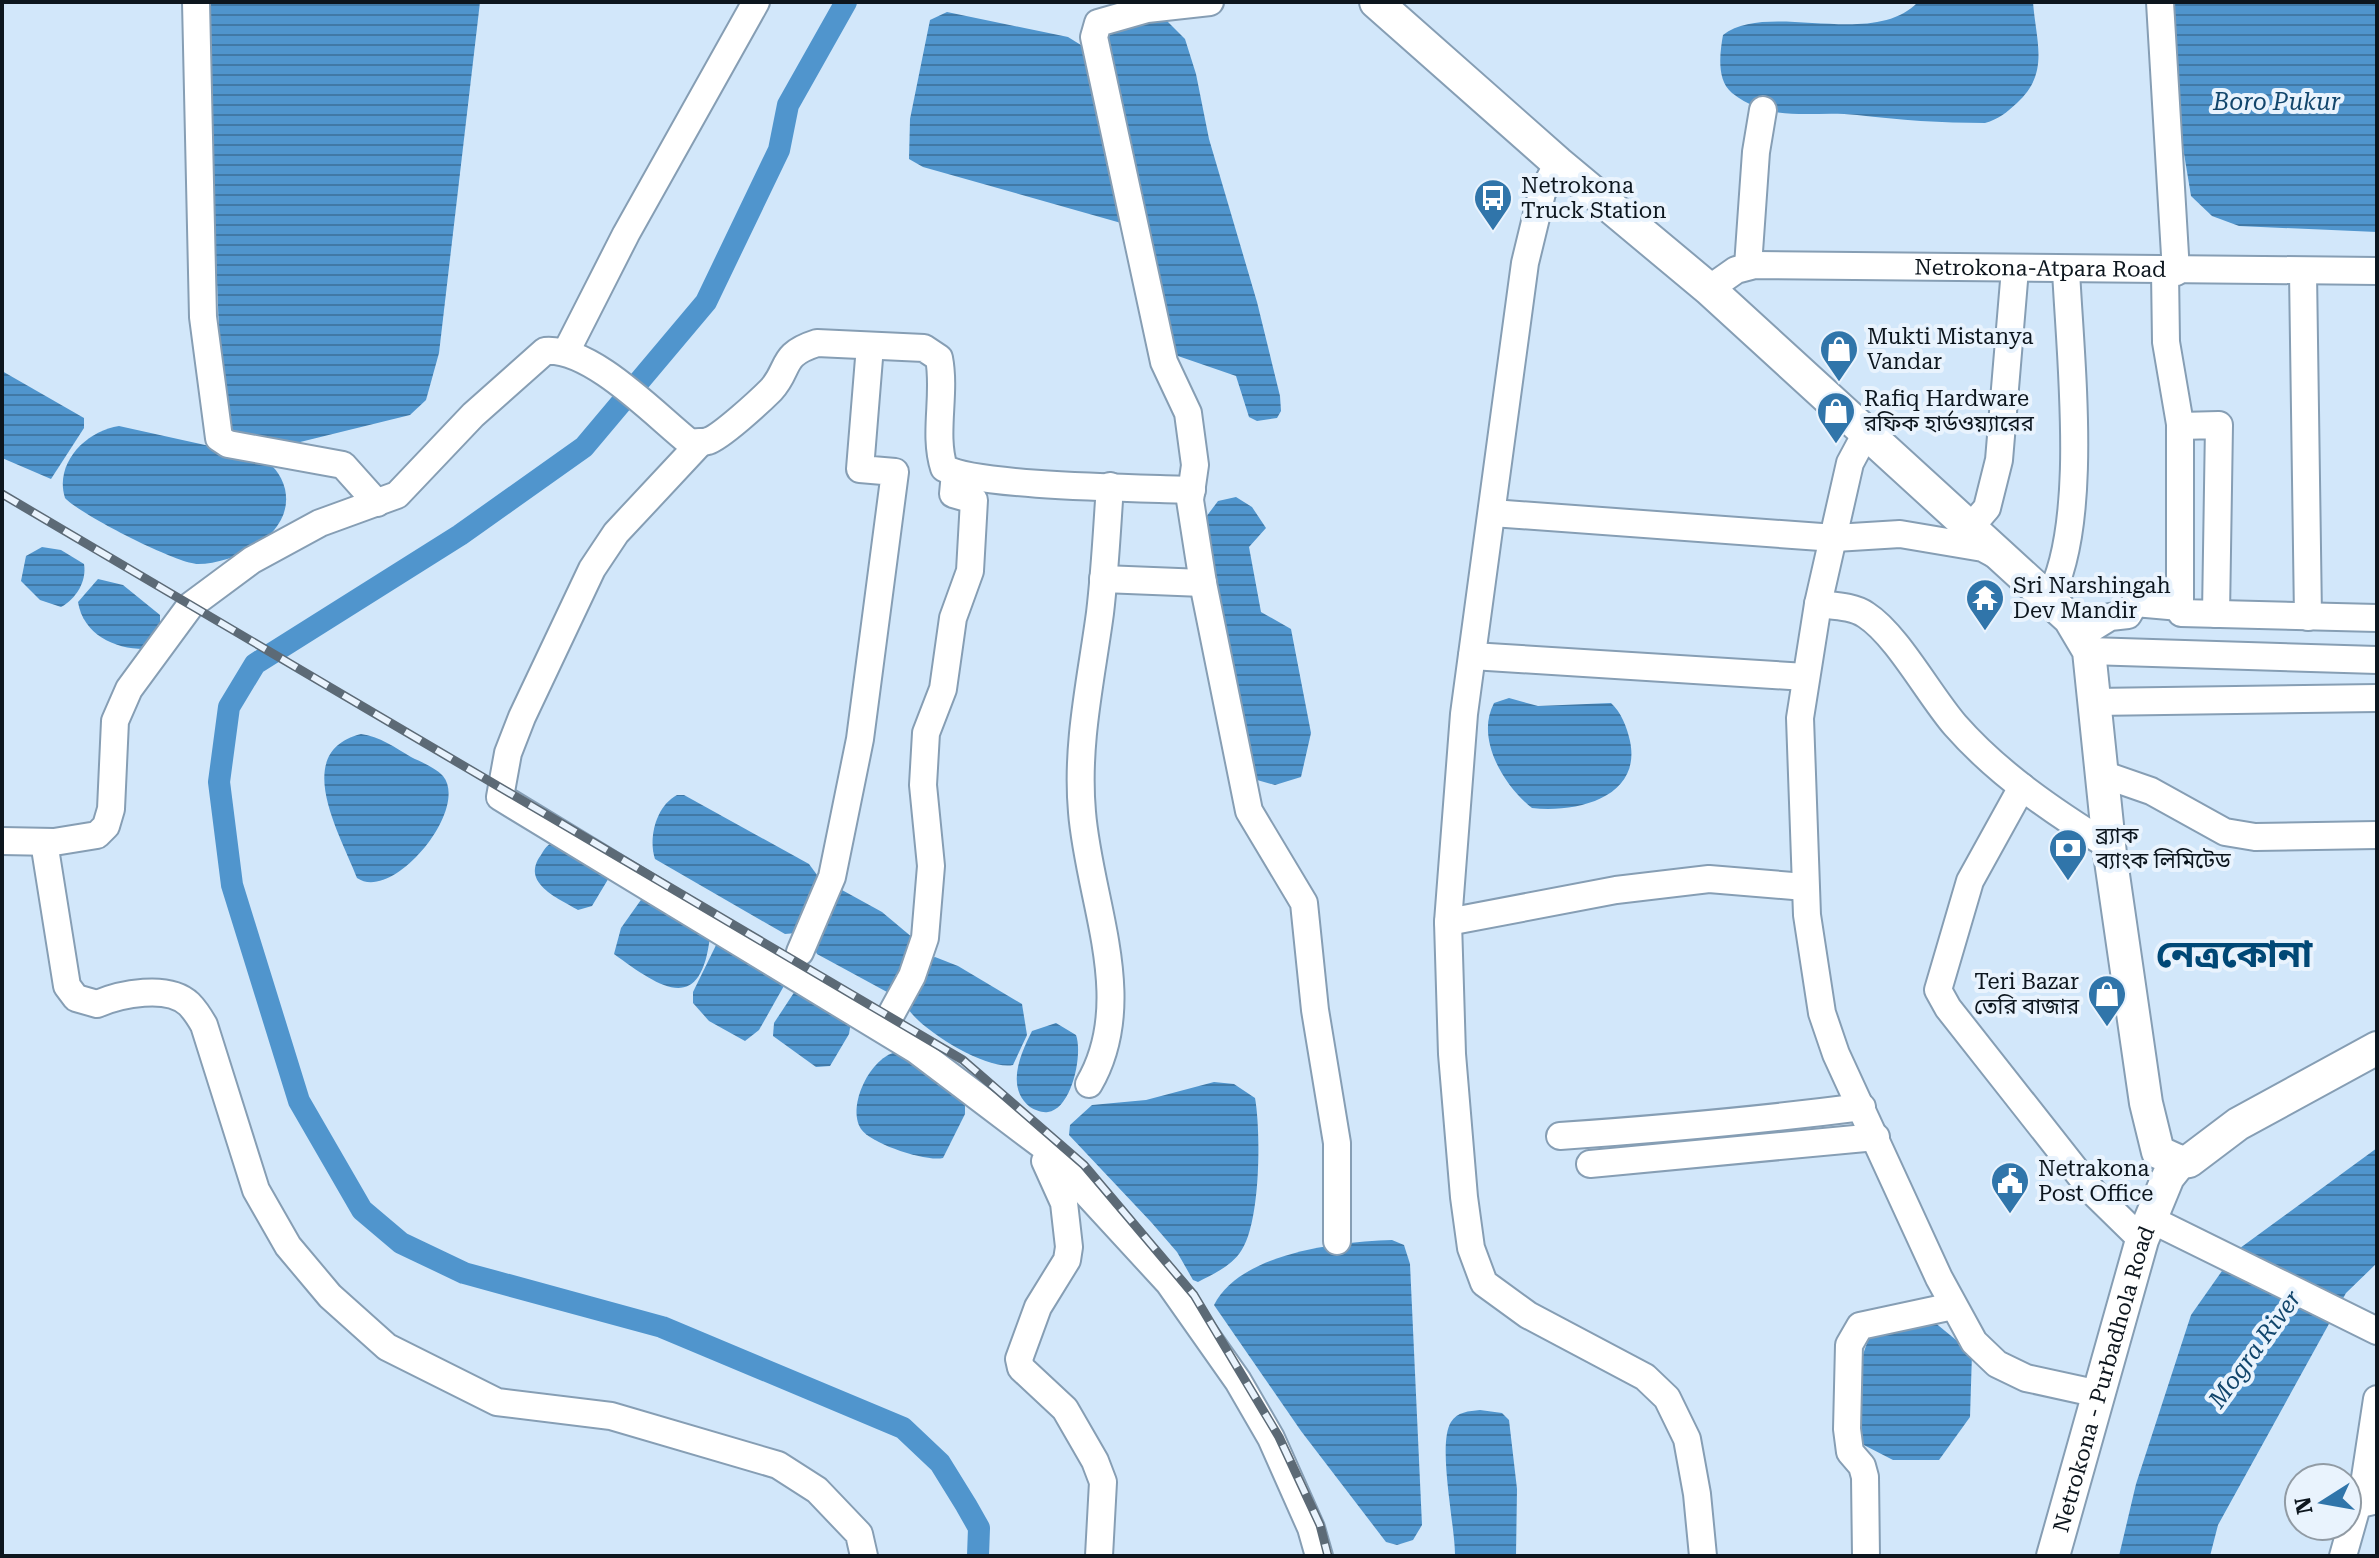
<svg xmlns="http://www.w3.org/2000/svg" width="2379" height="1558" font-family="'Roboto Serif','Noto Sans Bengali',serif">
  <style>
    .water { fill: url(#water-rules) }
    .lines { fill: none; stroke-linecap: round; stroke-linejoin: round }
    .canal { stroke: #5095cd; stroke-width: 22 }
    .minor-casing { stroke: #869eb4; stroke-width: 30 }
    .major-casing { stroke: #869eb4; stroke-width: 36 }
    .minor { stroke: #fff; stroke-width: 26 }
    .major { stroke: #fff; stroke-width: 32 }
    .rail-casing { stroke: #5c6a76; stroke-width: 9 }
    .rail { stroke: #e9f3fd; stroke-width: 6; stroke-dasharray: 18; stroke-linecap: butt }
    .labels { text-anchor: middle; stroke-width: 8; stroke-linejoin: round; paint-order: stroke }
    .poi-label { font-size: 22px; fill: #0d161e; stroke: #e9f3fd; text-anchor: start }
    .street-label { font-size: 22px; fill: #0d161e; stroke: #e9f3fd }
    .water-label { font-size: 24px; font-style: italic; fill: #12466c; stroke: #e9f3fd }
    .town-label { font-size: 38px; font-weight: bold; fill: #004876; stroke: #e9f3fd }
  </style>
  <defs>
    <pattern id="water-rules" width="6" height="5" patternUnits="userSpaceOnUse" patternTransform="scale(2)"><rect width="6" height="5" fill="#5095cd"/><path d="M0 2.5h6" fill="none" stroke="#4179a6"/></pattern>
  </defs>
  <rect width="100%" height="100%" fill="#d2e7fa"/>
  <g class="water">
    <path d="M206 2H480L439 353 426 400 410 415 292 444 223 434Z"/>
    <path d="M1918 2H2033C2036 42 2050 73 2017 103 2006 113 1999 119 1985 123 1942 123 1899 120 1857 115 1813 110 1771 124 1732 93 1716 80 1720 52 1723 35 1768 0 1872 50 1918 2Z"/>
    <path d="M2168 2H2377V232L2239 226 2212 216 2191 196 2174 93Z"/>
    <path d="M947 12 1068 37 1089 50 1121 223 923 167 909 159 910 119 930 20Z"/>
    <path d="M1167 21 1185 39 1196 74 1209 139 1257 302 1280 396 1281 411 1277 418 1257 421 1249 417 1236 376 1175 355 1104 37 1112 26Z"/>
    <path d="M2 371 84 418V428L51 479 2 458Z"/>
    <path d="M119 426 259 457C273 464 281 474 285 489 295 534 237 563 198 564 177 564 81 515 65 498 54 463 86 431 119 426Z"/>
    <path d="M1236 497 1252 507 1266 528 1249 547 1261 612 1291 629 1311 733 1301 777 1275 785 1257 780C1224 699 1219 603 1206 517L1218 501Z"/>
    <path d="M42 547 61 550 84 564C87 581 76 599 61 607L40 600 21 581 26 556Z"/>
    <path d="M98 579 123 585 160 615V628L144 649C114 649 83 634 78 602Z"/>
    <path d="M1509 698 1538 706 1611 703C1621 712 1627 727 1630 741 1642 798 1576 813 1532 808 1504 786 1475 739 1494 703Z"/>
    <path d="M361 734C379 736 396 748 411 757 421 762 436 768 443 776 470 809 393 903 357 878 341 835 290 752 361 734Z"/>
    <path d="M677 795H684L809 864 820 879 796 933 785 934 655 859C648 838 656 806 677 795Z"/>
    <path d="M555 841 610 876 592 906 578 910C558 898 520 883 541 855 545 848 548 844 555 841Z"/>
    <path d="M842 890 882 912 913 938 897 989 887 992 817 954 814 948 836 892Z"/>
    <path d="M643 897 710 936C701 1018 658 986 614 954L621 928Z"/>
    <path d="M720 937 785 984 759 1030 745 1041 709 1021 693 1003V992Z"/>
    <path d="M935 957 958 966 1022 1004 1027 1035 1013 1065C987 1071 919 1029 907 1007L930 959Z"/>
    <path d="M797 988 851 1022 849 1034 830 1066 816 1067 773 1036 774 1023Z"/>
    <path d="M1056 1023 1076 1035C1083 1054 1072 1109 1048 1112 1042 1113 1035 1110 1030 1107 1005 1087 1021 1053 1032 1031Z"/>
    <path d="M897 1052 965 1102V1114L943 1158C926 1162 871 1144 861 1129 846 1106 871 1056 897 1052Z"/>
    <path d="M1214 1082 1234 1084 1255 1098C1261 1131 1261 1228 1239 1254 1229 1267 1213 1274 1198 1282L1193 1280 1177 1252 1151 1222 1069 1135 1070 1125 1092 1105 1146 1100Z"/>
    <path d="M2377 1148V1263L2346 1293 2218 1525 2210 1556H2119L2136 1484 2191 1315 2236 1251Z"/>
    <path d="M1392 1240 1404 1245 1410 1264 1422 1525 1413 1540 1397 1545 1386 1542 1301 1431 1214 1305C1241 1252 1339 1242 1392 1240Z"/>
    <path d="M1928 1317 1972 1353 1970 1417 1939 1460H1893L1858 1442 1850 1393 1871 1331Z"/>
    <path d="M1480 1410 1502 1413 1509 1420 1517 1489 1516 1556 1455 1555C1455 1525 1437 1444 1451 1422 1457 1412 1469 1411 1480 1410Z"/>
  </g>
  <g class="lines">
    <path class="canal" d="M846 2 788 105 779 150 706 302 584 447 460 535 255 664 229 707 219 782 232 885 299 1101 362 1210 401 1243 464 1273 662 1327 903 1428 940 1463 966 1505 979 1528 978 1556"/>
    <g class="minor-casing">
      <g id="minor">
        <path d="M196 2 203 317 219 438 228 444 343 465 377 503"/>
        <path d="M1210 2 1147 9 1098 23 1094 37 1164 362 1188 413 1195 465 1190 500 1203 583 1249 811 1304 903 1315 1010 1337 1143V1241"/>
        <path d="M2160 2 2176 272"/>
        <path d="M1558 163 1542 193 1525 263 1464 714 1448 922 1452 1054 1464 1197 1471 1248 1484 1283 1528 1315 1645 1377 1667 1398 1687 1439 1697 1494 1703 1556"/>
        <path d="M1748 266 1756 152 1763 110"/>
        <path d="M2165 272 2166 342 2180 424V607"/>
        <path d="M2303 272 2308 617"/>
        <path id="s1" d="M1709 289 1736 270 1755 265 2377 271"/>
        <path d="M566 352 626 234 756 2"/>
        <path d="M2180 426 2219 425 2216 614"/>
        <path d="M1865 435 1850 463 1818 604 1800 718 1807 915 1822 1013 1836 1054 1939 1278 1974 1342 1997 1364 2026 1378 2099 1394"/>
        <path d="M701 442 616 533 592 569 522 717 508 753 500 797 916 1050 1043 1146 1169 1283 1238 1381 1271 1438 1311 1528 1319 1556"/>
        <path d="M1492 513 1835 538 1900 534 1983 548 1996 555"/>
        <path d="M1968 530 1987 508 1999 460 2015 269"/>
        <path d="M1103 579 1203 583"/>
        <path d="M2048 600C2090 526 2070 357 2066 270"/>
        <path d="M1818 604C1834 606 1853 606 1866 615 1897 635 1929 695 1955 725 1998 774 2054 812 2109 846"/>
        <path d="M2081 635 2110 617 2128 615 2135 603 2180 607 2181 613 2377 618"/>
        <path d="M2089 651 2377 660"/>
        <path d="M1472 656 1806 677"/>
        <path d="M2094 702 2377 698"/>
        <path d="M2102 774 2151 791 2225 832 2255 837 2377 835"/>
        <path d="M2022 787 1970 881 1938 990 1948 1008 2093 1192 2142 1240"/>
        <path d="M2 841 54 842 97 835 106 826 111 809 115 721 129 689 190 606 252 560 320 523 397 495 473 415 545 351C591 347 654 414 689 442 695 442 702 443 708 441 721 437 760 401 771 390 791 368 779 355 817 343L924 348 939 358C946 394 933 434 944 468 976 487 1146 488 1192 490"/>
        <path d="M44 842 67 986 76 998 97 1004C120 994 168 984 189 1004 195 1010 200 1018 204 1025L256 1190 288 1246 330 1296 387 1347 497 1402 611 1416 778 1465 817 1490 859 1534 864 1556"/>
        <path d="M1448 922 1616 890 1709 879 1805 887"/>
        <path d="M800 952 832 877 860 739 895 472 860 469 870 346"/>
        <path d="M883 1029 912 976 925 938 931 866 923 785 926 733 943 689 953 618 970 571 974 500 953 494 955 473"/>
        <path d="M1089 1084C1138 1000 1089 901 1082 812 1076 744 1091 680 1100 613 1105 571 1107 528 1110 486"/>
        <path d="M1560 1136C1661 1129 1761 1120 1862 1107"/>
        <path d="M1045 1161 1064 1203 1069 1247 1067 1260 1038 1307 1019 1359 1021 1368 1065 1409 1095 1461 1103 1482 1099 1556"/>
        <path d="M1590 1164 1876 1137"/>
        <path d="M2150 1219 2377 1331"/>
        <path d="M2361 1504 2377 1399"/>
        <path d="M1866 1556 1865 1477 1862 1466 1850 1452 1847 1429 1849 1345 1860 1326 1953 1306"/>
        <path d="M2343 1556 2356 1510 2361 1504 2377 1500"/>
      </g>
    </g>
    <g class="major-casing">
      <g id="major">
        <path d="M1376 2 1558 163 1709 289 2070 619 2089 651 2110 854 2146 1103 2158 1152 2180 1162 2189 1161 2238 1124 2377 1048"/>
        <path id="s2" d="M2053 1556 2142 1240 2168 1177 2180 1162"/>
      </g>
    </g>
    <use href="#minor" class="minor"/>
    <use href="#major" class="major"/>
    <g class="rail-casing">
      <path id="rail" d="M2 494 963 1060 1084 1165 1194 1295 1279 1437 1320 1525 1328 1556"/>
    </g>
    <use href="#rail" class="rail"/>
  </g>
  <defs>
    <g id="bus-pin" transform="scale(2)"><path d="M0 17L-7.5 6A9.5 9.5 0 1 1 7.5 6Z" fill="#3075aa" stroke="#e9f3fd"/><path d="M-5-6H5V4H4V6H2V4H-2V6H-4V4H-5ZM-3.5-4V0h7V-4ZM-3.5 1.2v1.5H-2V1.2ZM2 1.2v1.5H3.5V1.2Z" fill="#fff"/></g>
    <g id="shop-pin" transform="scale(2)"><path d="M0 17L-7.5 6A9.5 9.5 0 1 1 7.5 6Z" fill="#3075aa" stroke="#e9f3fd"/><path d="M-5-2.5h2.3a2.7 3.5 0 0 1 5.4 0H5L5.5 6h-11ZM-1.5-2.5h3a1.5 2.3 0 0 0-3 0Z" fill="#fff"/></g>
    <g id="temple-pin" transform="scale(2)"><path d="M0 17L-7.5 6A9.5 9.5 0 1 1 7.5 6Z" fill="#3075aa" stroke="#e9f3fd"/><path d="M0-6L5-2H3V0L6.5 2.5H4V6H1.5V3h-3V6H-4V2.5H-6.5L-3 0V-2H-5Z" fill="#fff"/></g>
    <g id="bank-pin" transform="scale(2)"><path d="M0 17L-7.5 6A9.5 9.5 0 1 1 7.5 6Z" fill="#3075aa" stroke="#e9f3fd"/><path d="M-6-4H6V4H-6ZM0-2.3a2.3 2.3 0 1 0 0 4.6a2.3 2.3 0 1 0 0-4.6Z" fill="#fff"/></g>
    <g id="civic-pin" transform="scale(2)"><path d="M0 17L-7.5 6A9.5 9.5 0 1 1 7.5 6Z" fill="#3075aa" stroke="#e9f3fd"/><path d="M-.6-6.5H3V-4.5H.6V-3L4-1V1h2V6H-6V1h2V-1L-.6-3ZM-1.2 2.5V6h2.4V2.5Z" fill="#fff"/></g>
  </defs>
  <g fill-rule="evenodd">
    <use href="#bus-pin" x="1493" y="198"/>
    <use href="#shop-pin" x="1839" y="349"/>
    <use href="#shop-pin" x="1836" y="411"/>
    <use href="#temple-pin" x="1985" y="598"/>
    <use href="#bank-pin" x="2068" y="848"/>
    <use href="#shop-pin" x="2107" y="994"/>
    <use href="#civic-pin" x="2010" y="1181"/>
  </g>
  <g class="labels">
    <g class="poi-label">
      <text x="1521" y="193">Netrokona<tspan x="1521" dy="25">Truck Station</tspan></text>
      <text x="1867" y="344">Mukti Mistanya<tspan x="1867" dy="25">Vandar</tspan></text>
      <text x="1864" y="406">Rafiq Hardware<tspan x="1864" dy="25">রফিক হার্ডওয়্যারের</tspan></text>
      <text x="2013" y="593">Sri Narshingah<tspan x="2013" dy="25">Dev Mandir</tspan></text>
      <text x="2096" y="843">ব্র্যাক<tspan x="2096" dy="25">ব্যাংক লিমিটেড</tspan></text>
      <text x="2079" y="989" text-anchor="end">Teri Bazar<tspan x="2079" dy="25">তেরি বাজার</tspan></text>
      <text x="2038" y="1176">Netrakona<tspan x="2038" dy="25">Post Office</tspan></text>
    </g>
    <g class="street-label">
      <text dy="8" stroke="none"><textPath href="#s1" startOffset="338">Netrokona-Atpara Road</textPath></text>
      <text dy="8" stroke="none"><textPath href="#s2" startOffset="184">Netrokona - Purbadhola Road</textPath></text>
    </g>
    <g class="water-label">
      <text x="2277" y="110">Boro Pukur</text>
      <text transform="translate(2255 1349) rotate(-54)" y="8">Mogra River</text>
    </g>
    <g class="town-label">
      <text x="2234" y="967">নেত্রকোনা</text>
    </g>
  </g>
  <rect width="2379" height="1558" fill="none" stroke="#0d161e" stroke-width="8"/>
  <g transform="translate(2323 1502) rotate(259)"><circle r="38" fill="#e9f3fd" stroke="#919ba4" stroke-width="2"/>
  <path d="M0-6L14 30L0 20L-14 30Z" fill="#3075aa"/>
  <text y="-12" font-size="22" font-weight="bold" text-anchor="middle" fill="#0d161e">N</text>
  </g>
</svg>
